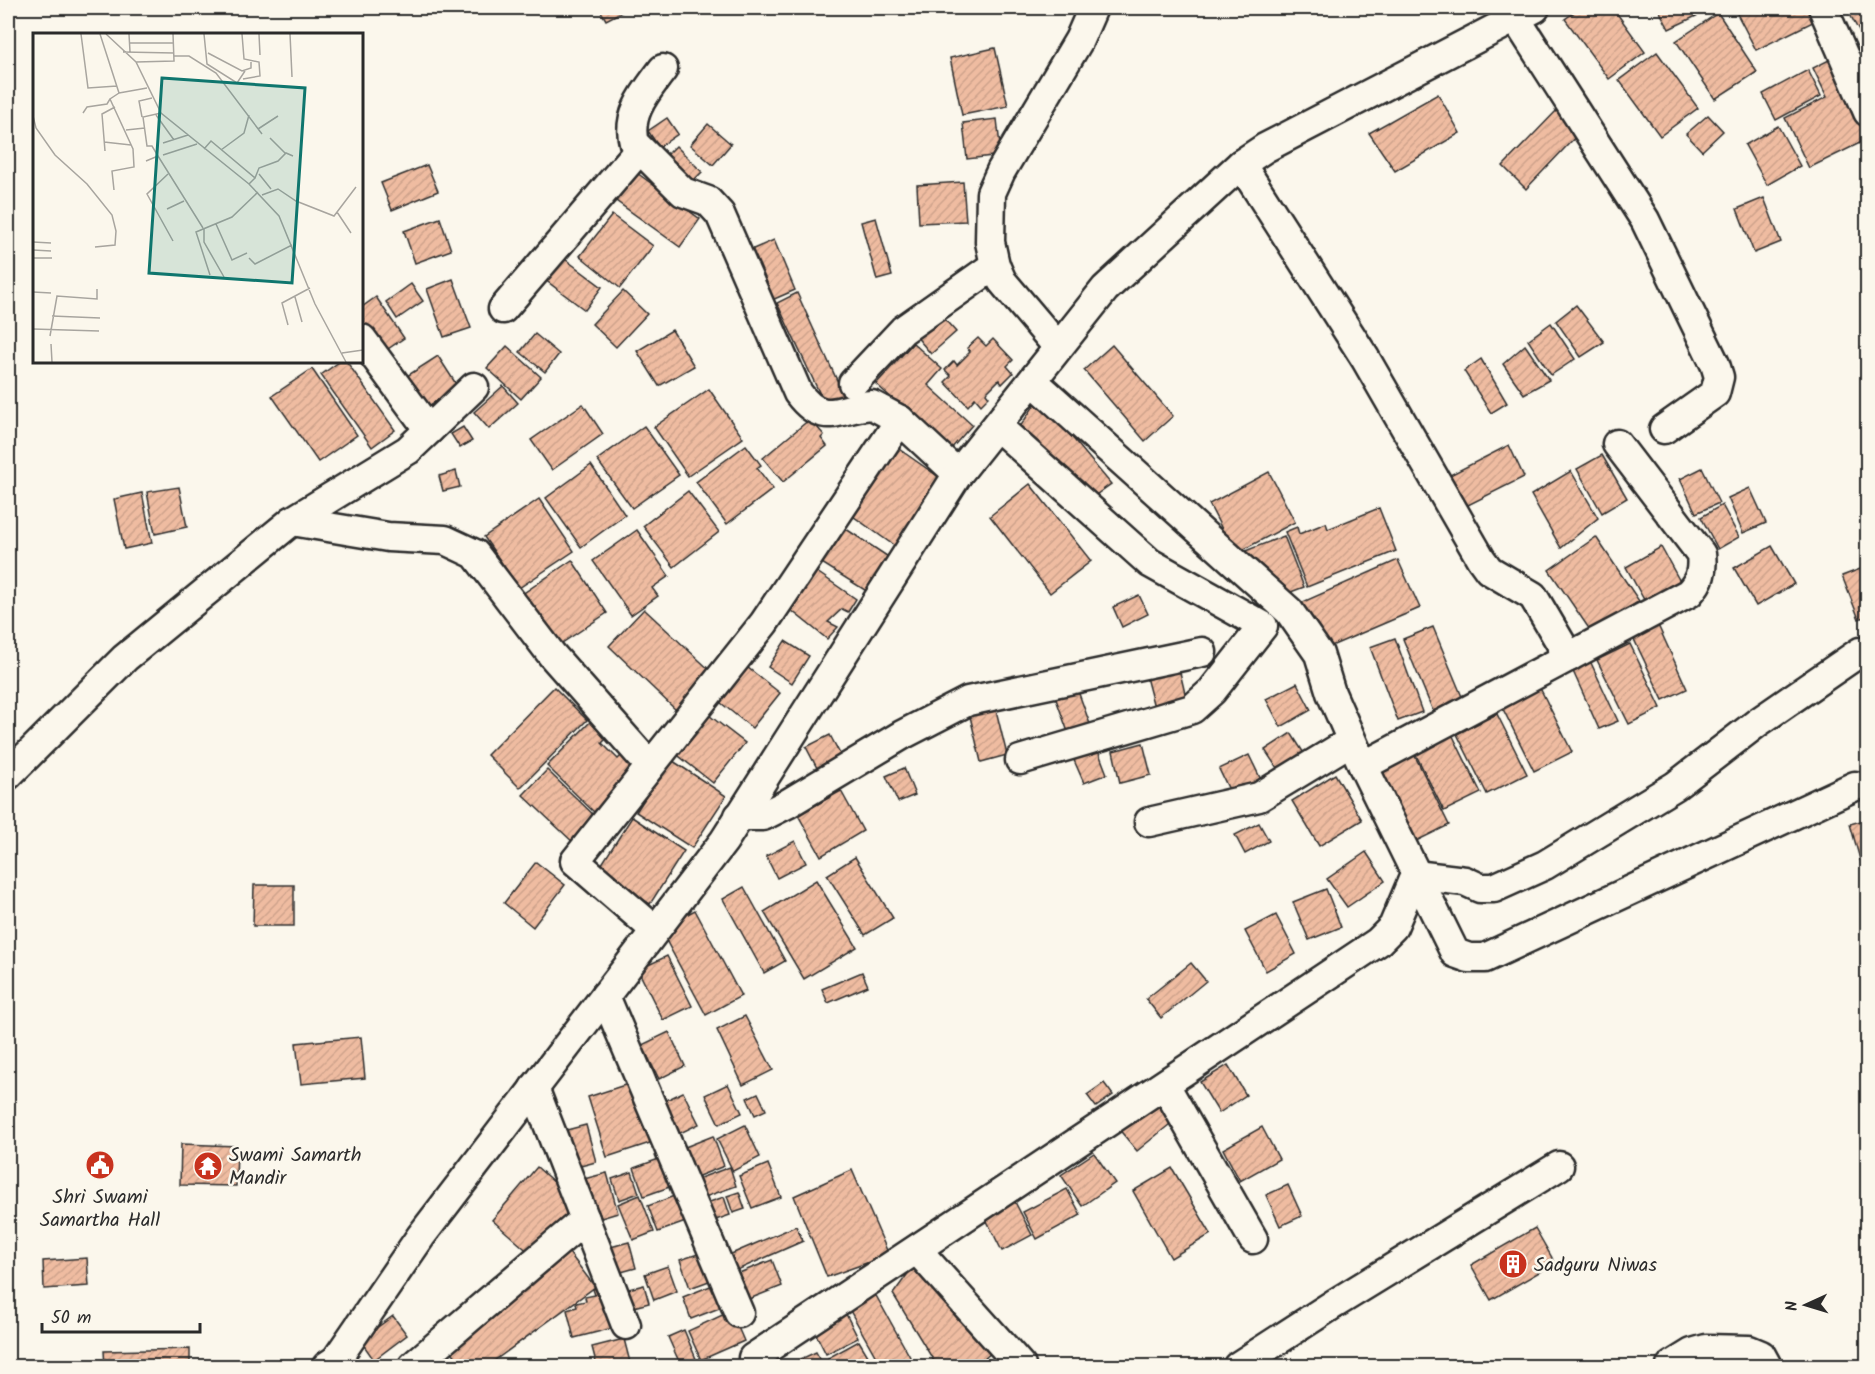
<svg xmlns="http://www.w3.org/2000/svg" width="1875" height="1374" font-family="Kalam,sans-serif">
  <style>
    .building { fill: url(#building-hatch); stroke: #2b2b2b; stroke-width: 1.5 }
    .lines { fill: none; stroke-linecap: round; stroke-linejoin: round }
    .minor-casing { stroke: #2b2b2b; stroke-width: 33 }
    .minor { stroke: #fbf7ec; stroke-width: 28 }
    .labels { text-anchor: middle; stroke-width: 5; stroke-linejoin: round; paint-order: stroke }
    .poi-label { font-size: 20px; fill: #2b2b2b; stroke: #fbf7ec; text-anchor: start }
    .inset-road { fill: none; stroke: #a8a59f; stroke-width: 1.5 }
    .view { fill: #0f766e; fill-opacity: 0.15; stroke: #0f766e; stroke-width: 3 }
    .inset-edge { fill: none; stroke: #2b2b2b; stroke-width: 3 }
  </style>
  <defs>
    <pattern id="building-hatch" width="6" height="6" patternUnits="userSpaceOnUse" patternTransform="scale(1.5)"><rect width="6" height="6" fill="#efbca1"/><path d="M-1 1l2-2M0 6l6-6M5 7l2-2" fill="none" stroke="#cda28b"/></pattern>
  </defs>
  <rect width="100%" height="100%" fill="#fbf7ec"/>
  <filter id="ink" filterUnits="userSpaceOnUse"><feTurbulence type="fractalNoise" baseFrequency=".0167" numOctaves="2"/><feDisplacementMap in="SourceGraphic" scale="12" xChannelSelector="R" yChannelSelector="G"/><feConvolveMatrix kernelMatrix="1 2 1 2 8 2 1 2 1" color-interpolation-filters="sRGB"/></filter>
  <g filter="url(#ink)">
    <g class="building">
      <path d="M599 8H629L606 20Z"/>
      <path d="M1580 8H1613L1645 52 1609 79 1565 19Z"/>
      <path d="M1658 8H1713L1669 29Z"/>
      <path d="M1734 8H1816L1821 18 1756 50Z"/>
      <path d="M1850 8H1868V48L1847 9Z"/>
      <path d="M1718 13 1757 72 1715 99 1676 41Z"/>
      <path d="M995 48 1008 106 962 115 950 58Z"/>
      <path d="M1657 52 1698 108 1660 136 1619 80Z"/>
      <path d="M1837 56 1868 118V139L1809 168 1785 118 1827 97 1813 68Z"/>
      <path d="M1808 70 1821 96 1776 120 1763 94Z"/>
      <path d="M1438 94 1460 133 1395 171 1369 133Z"/>
      <path d="M1559 108 1582 130 1526 189 1503 166Z"/>
      <path d="M1708 115 1723 131 1702 151 1686 134Z"/>
      <path d="M667 118 678 134 659 147 648 131Z"/>
      <path d="M997 119 1001 155 967 159 963 123Z"/>
      <path d="M708 124 731 144 713 165 690 145Z"/>
      <path d="M1778 126 1800 166 1767 185 1745 145Z"/>
      <path d="M676 146 702 172 688 186 662 160Z"/>
      <path d="M427 165 438 191 392 210 381 183Z"/>
      <path d="M637 173 700 219 680 247 616 201Z"/>
      <path d="M963 182 966 221 919 223 917 185Z"/>
      <path d="M1764 198 1781 242 1754 253 1737 209Z"/>
      <path d="M612 215 653 246 620 288 580 256Z"/>
      <path d="M440 218 451 250 415 263 404 231Z"/>
      <path d="M876 218 892 276 877 280 861 222Z"/>
      <path d="M774 240 795 290 772 300 751 250Z"/>
      <path d="M557 253 602 287 585 310 540 276Z"/>
      <path d="M453 279 471 328 444 337 427 289Z"/>
      <path d="M411 284 423 301 397 319 386 302Z"/>
      <path d="M623 291 647 314 616 347 592 324Z"/>
      <path d="M797 293 846 400 827 409 777 303Z"/>
      <path d="M376 297 404 338 382 353 362 322V307Z"/>
      <path d="M1576 305 1604 342 1581 357 1556 321Z"/>
      <path d="M939 313 956 332 931 354 915 335Z"/>
      <path d="M1551 323 1575 359 1551 375 1528 340Z"/>
      <path d="M672 330 694 366 659 386 637 351Z"/>
      <path d="M535 334 559 354 545 372 520 352Z"/>
      <path d="M978 338 986 346 993 339 1013 360 1007 366 1013 373 1002 384 999 380 986 393 989 397 981 405 975 398 968 406 945 382 951 376 945 370 954 361 957 365 970 352 967 348Z"/>
      <path d="M913 343 942 369 928 385 972 425 950 450 876 384Z"/>
      <path d="M1112 345 1173 416 1145 441 1084 370Z"/>
      <path d="M1525 345 1549 380 1524 394 1503 364Z"/>
      <path d="M507 346 541 377 521 399 487 368Z"/>
      <path d="M438 356 458 387 427 407 407 376Z"/>
      <path d="M1481 359 1507 403 1491 413 1464 371Z"/>
      <path d="M339 362H347L395 430 372 447 321 375Z"/>
      <path d="M312 369 357 435 318 462 272 396Z"/>
      <path d="M503 386 518 403 489 429 474 412Z"/>
      <path d="M709 389 743 438 688 476 654 427Z"/>
      <path d="M1039 398 1111 484 1090 499 1016 433Z"/>
      <path d="M583 404 603 434 552 470 531 440Z"/>
      <path d="M810 419 824 435 821 438 827 446 783 482 763 458Z"/>
      <path d="M644 426 679 475 632 508 597 460Z"/>
      <path d="M463 427 472 441 460 448 451 434Z"/>
      <path d="M746 445 761 465 757 468 773 489 727 524 696 482Z"/>
      <path d="M1509 445 1524 477 1466 506 1450 475Z"/>
      <path d="M896 447 946 482 899 549 850 514Z"/>
      <path d="M1602 455 1627 498 1602 513 1577 469Z"/>
      <path d="M591 465 625 515 581 547 546 498Z"/>
      <path d="M1702 468 1719 503 1696 513 1680 479Z"/>
      <path d="M456 471 460 487 443 491 439 476Z"/>
      <path d="M1571 471 1598 518 1561 548 1531 495Z"/>
      <path d="M1269 472 1295 522 1235 554 1209 504Z"/>
      <path d="M1030 484 1091 561 1050 593 990 516Z"/>
      <path d="M179 487 187 527 155 534 147 492Z"/>
      <path d="M1750 488 1766 523 1743 533 1728 498Z"/>
      <path d="M688 491 719 532 674 567 643 526Z"/>
      <path d="M142 493 152 543 124 549 114 499Z"/>
      <path d="M539 499 574 551 519 588 484 537Z"/>
      <path d="M1722 505 1739 537 1718 549 1701 517Z"/>
      <path d="M1379 508 1396 551 1307 587 1285 532 1297 527 1299 534 1326 523 1328 529Z"/>
      <path d="M840 525 890 558 868 592 817 560Z"/>
      <path d="M637 530 669 576 652 588 658 596 631 615 593 561Z"/>
      <path d="M1284 536 1304 587 1283 595 1235 555Z"/>
      <path d="M1596 537 1639 601 1592 633 1549 570Z"/>
      <path d="M1772 546 1794 584 1756 606 1734 568Z"/>
      <path d="M1661 547 1683 587 1648 607 1626 567Z"/>
      <path d="M572 560 607 613 553 649 518 597Z"/>
      <path d="M1398 560 1420 608 1322 650 1296 605Z"/>
      <path d="M807 565 856 599 848 612 842 609 828 622 838 627 827 639 781 602Z"/>
      <path d="M1868 566V615L1859 619 1842 576Z"/>
      <path d="M1139 595 1148 614 1122 627 1113 607Z"/>
      <path d="M644 609 714 674 678 712 609 646Z"/>
      <path d="M1657 623 1687 689 1663 700 1632 635Z"/>
      <path d="M1433 627 1463 699 1433 711 1403 639Z"/>
      <path d="M1395 638 1422 712 1398 721 1370 647Z"/>
      <path d="M785 641 809 656 792 683 768 667Z"/>
      <path d="M1630 644 1661 708 1629 724 1597 660Z"/>
      <path d="M1585 650 1618 721 1599 729 1567 658Z"/>
      <path d="M738 660 780 693 752 728 711 695Z"/>
      <path d="M1179 668 1187 702 1155 711 1146 677Z"/>
      <path d="M1297 683 1311 710 1281 727 1266 699Z"/>
      <path d="M554 687 587 720 520 788 487 755Z"/>
      <path d="M1540 688 1572 752 1534 771 1502 707Z"/>
      <path d="M1078 691 1090 724 1068 732 1056 699Z"/>
      <path d="M994 702 1007 755 981 762 968 708Z"/>
      <path d="M701 709 745 743 713 783 670 749Z"/>
      <path d="M1497 714 1527 774 1487 794 1457 734Z"/>
      <path d="M590 722 607 738 602 743 618 759 622 755 636 769 597 815 547 766Z"/>
      <path d="M1450 730 1481 793 1444 811 1413 749Z"/>
      <path d="M1291 733 1307 758 1281 774 1265 750Z"/>
      <path d="M830 735 841 756 817 768 806 747Z"/>
      <path d="M1143 743 1151 775 1120 783 1113 751Z"/>
      <path d="M1410 746 1449 825 1406 846 1367 767Z"/>
      <path d="M1097 748 1107 774 1084 783 1073 758Z"/>
      <path d="M1249 755 1263 784 1233 798 1219 769Z"/>
      <path d="M670 759 726 796 692 848 636 812Z"/>
      <path d="M904 768 915 795 898 802 886 776Z"/>
      <path d="M547 770 600 821 577 846 523 795Z"/>
      <path d="M1335 774 1362 820 1319 846 1292 801Z"/>
      <path d="M841 791 863 831 821 856 798 815Z"/>
      <path d="M632 817 684 851 650 904 598 870Z"/>
      <path d="M1868 819V876L1865 877 1850 824Z"/>
      <path d="M1259 823 1269 841 1245 854 1235 835Z"/>
      <path d="M795 841 806 863 777 878 766 856Z"/>
      <path d="M1366 852 1385 881 1347 907 1327 879Z"/>
      <path d="M855 857 893 918 865 935 827 875Z"/>
      <path d="M536 862 565 885 533 927 504 903Z"/>
      <path d="M816 880 857 947 804 979 764 912Z"/>
      <path d="M254 885H294V926H253Z"/>
      <path d="M744 887 785 961 764 973 723 899Z"/>
      <path d="M1326 889 1341 927 1309 940 1293 902Z"/>
      <path d="M695 910 741 996 706 1015 660 929Z"/>
      <path d="M1276 915 1296 954 1266 971 1245 931Z"/>
      <path d="M667 956 692 1006 663 1020 638 970Z"/>
      <path d="M1191 963 1206 981 1161 1018 1146 999Z"/>
      <path d="M862 972 868 986 828 1003 822 989Z"/>
      <path d="M745 1016 773 1070 743 1085 717 1030Z"/>
      <path d="M669 1032 685 1066 659 1079 642 1045Z"/>
      <path d="M361 1037 365 1078 301 1084 296 1043Z"/>
      <path d="M1228 1065 1246 1095 1219 1113 1200 1082Z"/>
      <path d="M634 1082 653 1142 607 1157 588 1097Z"/>
      <path d="M1104 1083 1113 1095 1096 1107 1087 1095Z"/>
      <path d="M728 1084 742 1113 719 1124 705 1095Z"/>
      <path d="M683 1092 699 1124 674 1136 658 1104Z"/>
      <path d="M758 1093 766 1110 755 1115 747 1098Z"/>
      <path d="M1156 1097 1175 1120 1137 1151 1118 1128Z"/>
      <path d="M586 1125 596 1162 569 1169 559 1132Z"/>
      <path d="M745 1125 760 1157 733 1171 717 1139Z"/>
      <path d="M1262 1127 1279 1159 1240 1181 1223 1149Z"/>
      <path d="M713 1136 724 1166 691 1179 680 1149Z"/>
      <path d="M181 1144 237 1146 236 1186 180 1185Z"/>
      <path d="M1094 1153 1115 1183 1082 1206 1061 1175Z"/>
      <path d="M667 1156 678 1184 644 1196 634 1168Z"/>
      <path d="M768 1164 781 1197 752 1208 739 1176Z"/>
      <path d="M537 1167 577 1203 532 1255 492 1220Z"/>
      <path d="M730 1167 736 1186 699 1199 692 1181Z"/>
      <path d="M1172 1168 1211 1234 1171 1258 1133 1191Z"/>
      <path d="M852 1170 889 1255 827 1277 794 1196Z"/>
      <path d="M632 1172 639 1193 619 1200 612 1179Z"/>
      <path d="M607 1173 618 1213 591 1221 580 1180Z"/>
      <path d="M1288 1185 1302 1216 1280 1226 1266 1195Z"/>
      <path d="M1067 1189 1081 1215 1037 1239 1023 1212Z"/>
      <path d="M739 1192 745 1209 733 1213 727 1196Z"/>
      <path d="M682 1193 691 1220 658 1232 648 1206Z"/>
      <path d="M640 1195 654 1232 633 1240 618 1204Z"/>
      <path d="M724 1197 730 1215 707 1223 701 1205Z"/>
      <path d="M1014 1200 1032 1235 1002 1251 984 1215Z"/>
      <path d="M796 1226 803 1241 735 1271 729 1255Z"/>
      <path d="M1535 1228 1555 1263 1491 1300 1471 1265Z"/>
      <path d="M629 1242 636 1268 610 1275 603 1249Z"/>
      <path d="M567 1250 595 1287 487 1366H463L446 1344Z"/>
      <path d="M710 1250 720 1277 690 1288 680 1260Z"/>
      <path d="M87 1258 89 1286 44 1289 43 1261Z"/>
      <path d="M772 1260 782 1286 744 1301 734 1275Z"/>
      <path d="M915 1264 992 1352 976 1366H937L893 1294Z"/>
      <path d="M668 1266 677 1291 654 1300 645 1274Z"/>
      <path d="M718 1283 727 1305 691 1319 683 1297Z"/>
      <path d="M644 1285 649 1303 626 1309 621 1291Z"/>
      <path d="M606 1286 617 1327 574 1338 567 1310 577 1307 576 1303 586 1301 585 1297 595 1295 593 1289Z"/>
      <path d="M874 1292 915 1366H881L848 1307Z"/>
      <path d="M731 1311 744 1341 701 1360 688 1331Z"/>
      <path d="M846 1314 858 1338 826 1354 814 1330Z"/>
      <path d="M393 1316 407 1335 374 1360 360 1340Z"/>
      <path d="M684 1330 699 1366H681L668 1337Z"/>
      <path d="M624 1339 631 1366H597L592 1347Z"/>
      <path d="M859 1341 871 1361 861 1366H833L828 1358Z"/>
      <path d="M190 1349V1366H105L104 1351Z"/>
      <path d="M816 1352 824 1366H786Z"/>
    </g>
    <g class="lines">
      <g class="minor-casing">
        <g id="minor">
          <path d="M1823 8 1868 112"/>
          <path d="M1516 19 1645 220 1715 364 1719 377 1715 393 1664 429"/>
          <path d="M663 69C647 91 626 114 634 143L683 192 708 201 720 214 798 393C824 428 839 407 872 405L900 420"/>
          <path d="M1241 164 1365 358 1481 559 1489 570 1533 596 1569 657"/>
          <path d="M503 309 639 150"/>
          <path d="M362 339 429 430"/>
          <path d="M1057 346 1002 281 995 265 990 242 991 193 1001 171 1079 40 1093 8"/>
          <path d="M1033 381 1289 611 1319 654 1331 693 1363 766 1455 953 1469 958H1485L1855 786"/>
          <path d="M853 383 903 330 995 265"/>
          <path d="M997 426 1150 563 1263 626 1212 691 1192 709 1020 760"/>
          <path d="M292 521 388 537 445 540 475 554 552 655 650 766"/>
          <path d="M1363 766 1689 593C1700 581 1703 571 1701 554L1617 444"/>
          <path d="M8 775 125 658 292 521 408 450 474 387"/>
          <path d="M739 816H763L787 804 902 735 968 701 1202 652"/>
          <path d="M1149 822 1259 797 1351 741"/>
          <path d="M1415 875 1465 881 1480 888H1494L1545 865 1675 786 1757 723 1860 652"/>
          <path d="M655 930 575 861 764 623 900 420 958 474"/>
          <path d="M605 996 739 1313"/>
          <path d="M1165 1085 1253 1239"/>
          <path d="M534 1088 626 1325"/>
          <path d="M918 1251 1021 1366"/>
          <path d="M327 1366 336 1360 421 1236 724 841 958 474 1105 289 1241 164 1265 148 1535 8"/>
          <path d="M413 1366 585 1219"/>
          <path d="M757 1366 753 1358 1378 942 1393 927 1415 875"/>
          <path d="M1238 1366 1334 1304 1559 1166"/>
          <path d="M1671 1366 1692 1353 1706 1349 1749 1350 1761 1355 1767 1366"/>
        </g>
      </g>
      <use href="#minor" class="minor"/>
    </g>
  </g>
  <defs>
    <g id="civic-disc" transform="scale(1.5)"><circle r="9.5" fill="#c8321e" stroke="#fbf7ec"/><path d="M-.6-6.5H3V-4.5H.6V-3L4-1V1h2V6H-6V1h2V-1L-.6-3ZM-1.2 2.5V6h2.4V2.5Z" fill="#fff"/></g>
    <g id="temple-disc" transform="scale(1.5)"><circle r="9.5" fill="#c8321e" stroke="#fbf7ec"/><path d="M0-6L5-2H3V0L6.5 2.5H4V6H1.5V3h-3V6H-4V2.5H-6.5L-3 0V-2H-5Z" fill="#fff"/></g>
    <g id="building-disc" transform="scale(1.5)"><circle r="9.5" fill="#c8321e" stroke="#fbf7ec"/><path d="M-4-6H4V6H1V3H-1V6H-4ZM-2.5-4.3h1.7v1.8h-1.7ZM.8-4.3h1.7v1.8H.8ZM-2.5-1h1.7V.8h-1.7ZM.8-1h1.7V.8H.8Z" fill="#fff"/></g>
  </defs>
  <g fill-rule="evenodd">
    <use href="#civic-disc" x="100" y="1165"/>
    <use href="#temple-disc" x="208" y="1166"/>
    <use href="#building-disc" x="1513" y="1264"/>
  </g>
  <g class="labels">
    <g class="poi-label">
      <text x="229" y="1161">Swami Samarth<tspan x="229" dy="23">Mandir</tspan></text>
      <text x="100" y="1203" text-anchor="middle">Shri Swami<tspan x="100" dy="23">Samartha Hall</tspan></text>
      <text x="1534" y="1271">Sadguru Niwas</text>
    </g>
  </g>
  <g transform="translate(33 33)">
    <rect width="330" height="330" fill="#fbf7ec"/>
    <path class="inset-road" d="M48 1 55 55 84 53M67 1 86 60 77 66 100 116 101 134 79 138 81 157M73 1 103 29 128 80 216 151 246 183 282 271 313 329M96 1 97 19M171 1 174 31 204 50 212 38M209 1 211 26 226 29 227 43 210 46M226 1 227 22M257 1 259 44M97 10H140M90 19 141 20M175 20 209 38 218 35V29M141 23H156L183 40 229 101M103 29 141 28 140 1M86 60 114 55M50 80 54 74 74 71 77 66M123 82 141 107M0 83 3 95 22 122 54 151 79 182 83 198 82 212 62 214M109 84 106 68 119 65M225 96 245 83M93 97 112 95M237 105 252 120M71 109 98 112M130 110 155 102M171 116 178 108 222 145 216 151M188 117 211 100 216 82M72 118 69 81 82 74M130 122 164 111M125 123 119 113H114L110 84 128 80M113 128 125 123 170 195M135 141 114 161 140 208M226 141 238 156M222 145 226 135 245 128 253 120 260 123M229 162 245 156 263 168 301 183 323 154M134 176 151 168M304 179 318 200M183 191 199 227 214 220M171 196V209L191 244M0 209 18 210M0 217 18 218M0 225H19M216 225 222 231 259 212M177 242 163 199 199 184 225 159M0 259 18 260M262 264 269 289M19 283 67 285M255 292 249 270 277 255M0 296 66 298M17 303 24 263 64 266V256M18 311 19 329M309 320 330 317"/>
    <path class="view" d="M129 45 272 55 259 250 116 240Z"/>
    <rect width="330" height="330" class="inset-edge"/>
  </g>
  <rect width="1875" height="1374" fill="none" stroke="#fbf7ec" stroke-width="30"/>
  <rect x="15" y="15" width="1845" height="1344" fill="none" stroke="#2b2b2b" stroke-width="2" filter="url(#ink)"/>
  <g transform="translate(1806 1305) rotate(266)" stroke="#fbf7ec" stroke-width="4.5" paint-order="stroke">
  <path d="M0-4.5L10 22L0 15L-10 22Z" fill="#2b2b2b"/>
  <text y="-9" font-size="16" font-weight="bold" text-anchor="middle" fill="#2b2b2b">N</text>
  </g>
  <path d="M42 1323v9h158v-9" fill="none" stroke="#2b2b2b" stroke-width="3"/>
  <text x="51" y="1323" font-size="18" fill="#2b2b2b" stroke="#fbf7ec" stroke-width="4.5" paint-order="stroke">50 m</text>
</svg>
